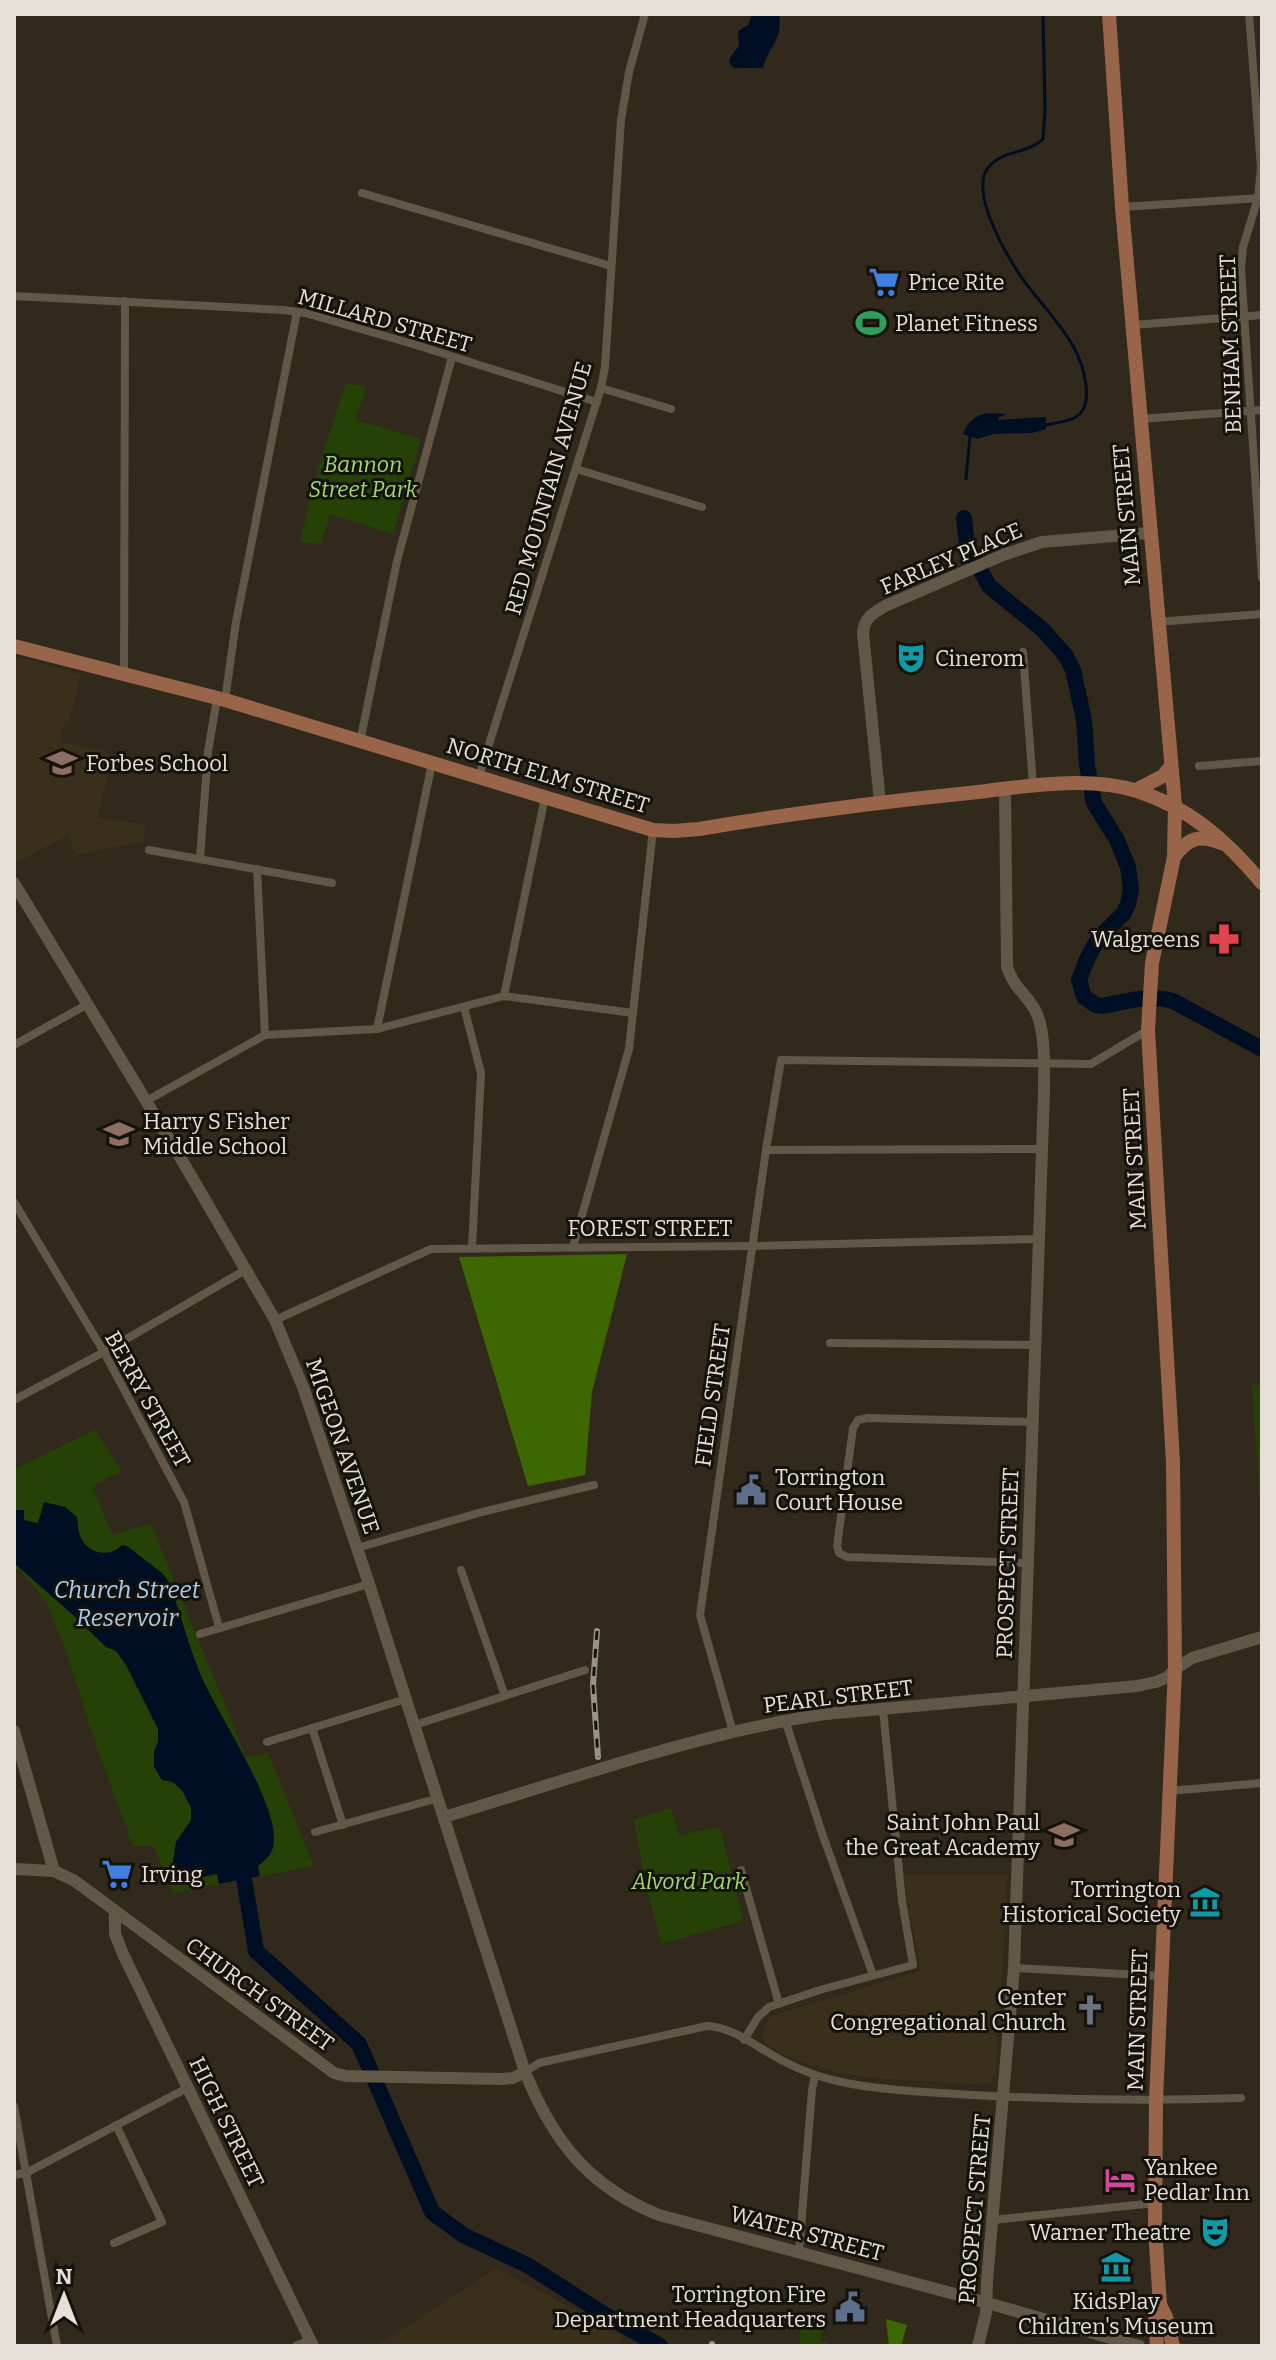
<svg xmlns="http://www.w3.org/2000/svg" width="1276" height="2360" font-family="Bitter,serif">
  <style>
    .built { fill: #3a2f1b }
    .green { fill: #264106 }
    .forest { fill: #3d6801 }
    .water { fill: #000e24 }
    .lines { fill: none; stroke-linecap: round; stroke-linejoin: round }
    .stream { stroke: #000e24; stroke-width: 3 }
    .river { stroke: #000e24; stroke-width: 16 }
    .street { stroke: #615848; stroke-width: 8 }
    .secondary { stroke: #615848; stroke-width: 12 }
    .primary { stroke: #99654a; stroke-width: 14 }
    .rail-casing { stroke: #999288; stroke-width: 6 }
    .rail { stroke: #15120c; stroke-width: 3; stroke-dasharray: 9; stroke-linecap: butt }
    .labels { text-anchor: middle; stroke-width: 6; stroke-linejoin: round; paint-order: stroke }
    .poi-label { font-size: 22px; fill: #e6e0d8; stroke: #15120c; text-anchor: start }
    .street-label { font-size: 22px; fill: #e6e0d8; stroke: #15120c }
    .park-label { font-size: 22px; font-style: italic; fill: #9fdb68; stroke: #15120c }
    .water-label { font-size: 24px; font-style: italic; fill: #abcbf1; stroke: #15120c }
  </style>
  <rect width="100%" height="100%" fill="#31291b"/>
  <g class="built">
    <path d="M14 656 81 674 69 725 61 728 62 742 113 754 98 818 145 824 144 841 76 855 68 835 14 864Z"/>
    <path d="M904 1874H1008L996 2074 990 2083 971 2084 871 2078 839 2073 813 2066 780 2053 766 2044 762 2037 765 2024 774 2015 920 1971 918 1955 908 1910Z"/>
    <path d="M497 2268 623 2336 619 2346H376Z"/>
  </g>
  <g class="green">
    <path d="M346 383 366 387 356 420 421 439 393 534 330 514 321 544 300 542 318 468Z"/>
    <path d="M1252 1385H1262V1537Z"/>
    <path d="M95 1430 122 1471 92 1486 112 1535 151 1524 246 1757 268 1753 314 1866 173 1893 153 1846H133L94 1739 66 1651 45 1600 20 1570H14V1469Z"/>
    <path d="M671 1808 679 1835 720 1827 743 1921 662 1944 645 1883 634 1820Z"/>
    <path d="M809 2317 821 2321 820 2327 823 2329 820 2341 828 2343V2346H798L801 2337 799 2318 808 2320Z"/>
  </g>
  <g class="forest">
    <path d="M627 1254 592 1392 585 1475 528 1486 459 1257Z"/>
    <path d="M886 2319 907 2325 901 2346H889Z"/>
  </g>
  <g class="water">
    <path d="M752 14H779C783 41 769 44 763 68H734C723 59 735 54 739 45L738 31 748 25Z"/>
    <path d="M987 413 1006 414 998 418V420L1046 417V429L1032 433 993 434 978 439 963 434C967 422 975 416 987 413Z"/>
    <path d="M44 1502 65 1507 77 1517C78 1524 78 1532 81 1538 88 1554 110 1558 122 1545L127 1546 162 1573 169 1582C181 1614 189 1649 203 1680 219 1716 283 1811 273 1847 271 1856 264 1861 258 1866L260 1876 219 1884 217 1874 184 1881 174 1876 172 1867 176 1842 191 1820V1808L183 1792 173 1782 162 1780 154 1767V1752L158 1741V1729L126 1665 116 1651 106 1647 72 1614 14 1563V1510H24V1520L38 1523Z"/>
  </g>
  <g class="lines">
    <g class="stream">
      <path d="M1043 14 1045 110 1043 139C1027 155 999 149 986 171 972 197 1007 256 1022 278 1038 301 1059 321 1073 346 1083 363 1097 407 1074 418 1066 422 1054 423 1045 425"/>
      <path d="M966 479 970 436 972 434"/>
    </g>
    <g class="river">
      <path d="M964 518 967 545 989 586 1043 630 1066 656 1073 670 1084 720 1087 765 1094 803 1117 840 1128 867 1131 889 1128 904 1124 913 1098 939 1088 957 1079 980 1084 997 1096 1005 1101 1006C1125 1002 1148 994 1173 1001L1262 1049"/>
      <path d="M244 1879 256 1951 359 2044 432 2212 463 2235 527 2265 607 2316 660 2346"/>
    </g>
    <g class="street">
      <path d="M1249 14 1261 168 1258 198 1243 247 1241 269 1262 578"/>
      <path d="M362 193 611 266"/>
      <path d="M1122 207 1261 198"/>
      <path d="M14 296 283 310 305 313 413 344 597 402"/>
      <path d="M1133 325 1262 315"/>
      <path d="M601 388 671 409"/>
      <path d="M1140 419 1262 410"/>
      <path d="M576 469 702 507"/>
      <path d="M1157 622 1262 614"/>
      <path d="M1023 652 1033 786"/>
      <path d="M124 675 125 301"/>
      <path d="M225 700 236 622 297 312"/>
      <path d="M360 742 397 561 452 357"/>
      <path d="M1199 766 1262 761"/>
      <path d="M479 776 601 388 605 367 621 120 629 72 645 14"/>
      <path d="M149 850 332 883"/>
      <path d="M200 858 208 752 217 698"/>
      <path d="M257 869 265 1035"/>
      <path d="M504 996 545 797"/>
      <path d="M464 1007 481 1073 472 1248"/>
      <path d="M377 1029 432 763"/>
      <path d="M14 1045 88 1004"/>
      <path d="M146 1101 265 1035 377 1029 504 996 633 1013"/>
      <path d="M766 1150 1042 1149"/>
      <path d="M14 1202 104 1352 184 1502 219 1627"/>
      <path d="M573 1247 629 1049 653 830"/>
      <path d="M275 1320 431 1249 752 1246 1039 1239"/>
      <path d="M830 1343 1034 1345"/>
      <path d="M14 1400 104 1352 247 1269"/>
      <path d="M357 1548 482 1512 594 1485"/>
      <path d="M1027 1563 847 1557 839 1553 837 1546 853 1428 858 1420 868 1418 1033 1422"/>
      <path d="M461 1570 505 1696"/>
      <path d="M200 1634 369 1584"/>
      <path d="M785 1720 823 1836 873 1975"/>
      <path d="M415 1725 585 1670"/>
      <path d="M312 1728 343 1825"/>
      <path d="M733 1732 700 1615 766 1150 781 1060 1091 1064 1148 1030"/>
      <path d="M267 1742 406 1699"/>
      <path d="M1169 1791 1262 1783"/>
      <path d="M315 1832 439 1798"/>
      <path d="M741 1870 779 2004"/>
      <path d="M1014 1968 1160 1976"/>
      <path d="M744 2040 758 2017 769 2007 823 1989 913 1965 902 1901 883 1710"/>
      <path d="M525 2072 539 2063 707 2026C734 2027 759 2049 783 2061 802 2071 825 2079 846 2083 888 2091 931 2092 973 2095 1063 2100 1152 2101 1241 2098"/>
      <path d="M14 2106 57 2346"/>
      <path d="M14 2175 26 2173 189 2087"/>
      <path d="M993 2220 1155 2203"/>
      <path d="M114 2243 162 2222 116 2125"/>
      <path d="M799 2252 812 2090 815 2075"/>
      <path d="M296 2346 310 2340"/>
    </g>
    <g class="secondary">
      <path d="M880 802 863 633C864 618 873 613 885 606L1003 555 1042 542 1149 533"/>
      <path d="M14 883 183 1162 275 1320 303 1387 369 1584 525 2072C553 2141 589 2187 659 2215L966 2297 1139 2346"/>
      <path d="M14 1731 54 1871"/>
      <path d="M444 1817C568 1780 698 1733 825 1714L1137 1686 1156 1682 1168 1677 1175 1669 1192 1658 1262 1637"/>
      <path d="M14 1869 54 1871 75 1881 334 2073 346 2076 502 2079 513 2078 525 2072"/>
      <path d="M115 1913V1934L123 1954 313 2346"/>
      <path d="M978 2346 986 2313 987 2281 1014 1968 1044 1092C1044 1069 1046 1030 1035 1010 1025 992 1015 990 1007 967L1005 789"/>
    </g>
    <g class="primary">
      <path d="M1109 14 1122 207 1175 805 1174 857 1152 963 1148 1030 1173 1462 1175 1669 1156 2101 1155 2228 1160 2305 1166 2317 1173 2346"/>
      <path d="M14 646 225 700 653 830 674 831 699 829C788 814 879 802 969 793 1021 787 1087 775 1137 791 1190 808 1227 841 1262 883"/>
      <path d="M1136 790 1163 776 1170 767"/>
      <path d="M1174 857C1188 838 1199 834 1221 843"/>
      <path d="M1157 2346 1155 2320 1160 2305"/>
    </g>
    <g class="rail-casing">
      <g id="rail">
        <path d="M597 1631 593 1685 598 1757"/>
        <path d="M712 2344V2346"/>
      </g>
    </g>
    <use href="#rail" class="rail"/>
  </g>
  <defs>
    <g id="supermarket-bare" transform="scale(2.4)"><path d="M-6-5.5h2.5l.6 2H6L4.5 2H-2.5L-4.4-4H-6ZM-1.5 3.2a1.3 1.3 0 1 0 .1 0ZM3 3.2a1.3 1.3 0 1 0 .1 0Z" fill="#3f7fe0" stroke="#15120c" stroke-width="2.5" paint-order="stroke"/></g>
    <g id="stadium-bare" transform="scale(2.4)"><path d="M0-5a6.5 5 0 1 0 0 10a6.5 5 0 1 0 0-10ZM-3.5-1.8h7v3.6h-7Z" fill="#2e9e5b" stroke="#15120c" stroke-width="2.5" paint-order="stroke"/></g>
    <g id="theatre-bare" transform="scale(2.4)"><path d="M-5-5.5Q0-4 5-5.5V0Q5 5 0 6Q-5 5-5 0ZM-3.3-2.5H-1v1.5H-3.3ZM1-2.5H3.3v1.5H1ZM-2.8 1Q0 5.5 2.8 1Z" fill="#0f9aa8" stroke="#15120c" stroke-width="2.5" paint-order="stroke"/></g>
    <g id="school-bare" transform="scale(2.4)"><path d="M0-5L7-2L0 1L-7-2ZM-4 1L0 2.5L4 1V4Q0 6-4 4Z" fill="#8d6e63" stroke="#15120c" stroke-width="2.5" paint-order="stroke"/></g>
    <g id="pharmacy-bare" transform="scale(2.4)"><path d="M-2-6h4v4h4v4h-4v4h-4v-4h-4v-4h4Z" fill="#e0444e" stroke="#15120c" stroke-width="2.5" paint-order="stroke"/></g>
    <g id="civic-bare" transform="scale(2.4)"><path d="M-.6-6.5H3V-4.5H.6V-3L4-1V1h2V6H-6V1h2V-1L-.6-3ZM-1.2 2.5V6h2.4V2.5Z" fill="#5c6f8a" stroke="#15120c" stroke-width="2.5" paint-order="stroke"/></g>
    <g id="museum-bare" transform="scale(2.4)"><path d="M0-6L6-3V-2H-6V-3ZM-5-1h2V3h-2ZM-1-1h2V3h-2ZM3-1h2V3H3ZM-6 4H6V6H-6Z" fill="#0f9aa8" stroke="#15120c" stroke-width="2.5" paint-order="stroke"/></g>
    <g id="church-bare" transform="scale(2.4)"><path d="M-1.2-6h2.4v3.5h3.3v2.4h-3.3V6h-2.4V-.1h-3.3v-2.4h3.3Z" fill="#6b7280" stroke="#15120c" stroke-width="2.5" paint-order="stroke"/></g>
    <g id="hotel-bare" transform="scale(2.4)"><path d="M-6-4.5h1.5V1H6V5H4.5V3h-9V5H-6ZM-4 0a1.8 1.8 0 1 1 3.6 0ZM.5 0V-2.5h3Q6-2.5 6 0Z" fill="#d1479c" stroke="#15120c" stroke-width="2.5" paint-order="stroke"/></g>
  </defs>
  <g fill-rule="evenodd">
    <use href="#supermarket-bare" x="884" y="282"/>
    <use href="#stadium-bare" x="871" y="323"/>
    <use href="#theatre-bare" x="911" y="658"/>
    <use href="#school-bare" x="62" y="763"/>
    <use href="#pharmacy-bare" x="1224" y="939"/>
    <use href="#school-bare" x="119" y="1134"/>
    <use href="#civic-bare" x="751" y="1490"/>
    <use href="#school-bare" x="1064" y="1835"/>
    <use href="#supermarket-bare" x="117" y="1874"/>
    <use href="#museum-bare" x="1205" y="1902"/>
    <use href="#church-bare" x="1090" y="2010"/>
    <use href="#hotel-bare" x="1120" y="2180"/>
    <use href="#theatre-bare" x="1215" y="2232"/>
    <use href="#museum-bare" x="1116" y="2267"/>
    <use href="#civic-bare" x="850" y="2307"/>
  </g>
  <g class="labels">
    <g class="poi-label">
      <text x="908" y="290">Price Rite</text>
      <text x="895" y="331">Planet Fitness</text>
      <text x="935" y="666">Cinerom</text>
      <text x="86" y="771">Forbes School</text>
      <text x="1200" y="947" text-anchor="end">Walgreens</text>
      <text x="143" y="1129">Harry S Fisher<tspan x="143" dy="25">Middle School</tspan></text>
      <text x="775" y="1485">Torrington<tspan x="775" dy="25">Court House</tspan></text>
      <text x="1040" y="1830" text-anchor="end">Saint John Paul<tspan x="1040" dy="25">the Great Academy</tspan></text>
      <text x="141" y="1882">Irving</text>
      <text x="1181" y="1897" text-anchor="end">Torrington<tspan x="1181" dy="25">Historical Society</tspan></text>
      <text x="1066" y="2005" text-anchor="end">Center<tspan x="1066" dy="25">Congregational Church</tspan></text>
      <text x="1144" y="2175">Yankee<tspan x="1144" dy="25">Pedlar Inn</tspan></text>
      <text x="1191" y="2240" text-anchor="end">Warner Theatre</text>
      <text x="826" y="2302" text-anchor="end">Torrington Fire<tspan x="826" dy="25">Department Headquarters</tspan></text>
      <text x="1116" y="2309" text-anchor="middle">KidsPlay<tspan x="1116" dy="25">Children's Museum</tspan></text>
    </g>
    <g class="street-label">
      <text transform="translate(385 320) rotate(16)" y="8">MILLARD STREET</text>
      <text transform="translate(1230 344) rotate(-92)" y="8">BENHAM STREET</text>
      <text transform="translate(548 488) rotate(-74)" y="8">RED MOUNTAIN AVENUE</text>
      <text transform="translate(1126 515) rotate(-95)" y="8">MAIN STREET</text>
      <text transform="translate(951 558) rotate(-23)" y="8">FARLEY PLACE</text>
      <text transform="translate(548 775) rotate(17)" y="8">NORTH ELM STREET</text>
      <text transform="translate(1134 1159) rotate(-93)" y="8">MAIN STREET</text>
      <text x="650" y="1236">FOREST STREET</text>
      <text transform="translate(712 1395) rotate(-82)" y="8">FIELD STREET</text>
      <text transform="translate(148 1399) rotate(61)" y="8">BERRY STREET</text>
      <text transform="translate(343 1446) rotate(71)" y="8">MIGEON AVENUE</text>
      <text transform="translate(1007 1563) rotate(-88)" y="8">PROSPECT STREET</text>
      <text transform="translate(838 1696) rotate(-7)" y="8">PEARL STREET</text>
      <text transform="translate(260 1994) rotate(36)" y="8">CHURCH STREET</text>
      <text transform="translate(1137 2020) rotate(-88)" y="8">MAIN STREET</text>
      <text transform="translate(227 2122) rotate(64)" y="8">HIGH STREET</text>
      <text transform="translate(974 2209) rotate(-85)" y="8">PROSPECT STREET</text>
      <text transform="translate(807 2233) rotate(15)" y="8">WATER STREET</text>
    </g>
    <g class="park-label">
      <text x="363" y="472">Bannon<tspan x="363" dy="25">Street Park</tspan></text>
      <text x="689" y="1889">Alvord Park</text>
    </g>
    <g class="water-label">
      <text x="127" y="1598">Church Street<tspan x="127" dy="28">Reservoir</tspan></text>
    </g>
  </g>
  <rect width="1276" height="2360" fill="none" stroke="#e6e0d8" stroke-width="32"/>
  <g transform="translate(64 2296)" stroke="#15120c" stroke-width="6" paint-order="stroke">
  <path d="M0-6L14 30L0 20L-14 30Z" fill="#e6e0d8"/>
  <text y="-12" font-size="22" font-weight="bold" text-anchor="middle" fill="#e6e0d8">N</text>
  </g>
</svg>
